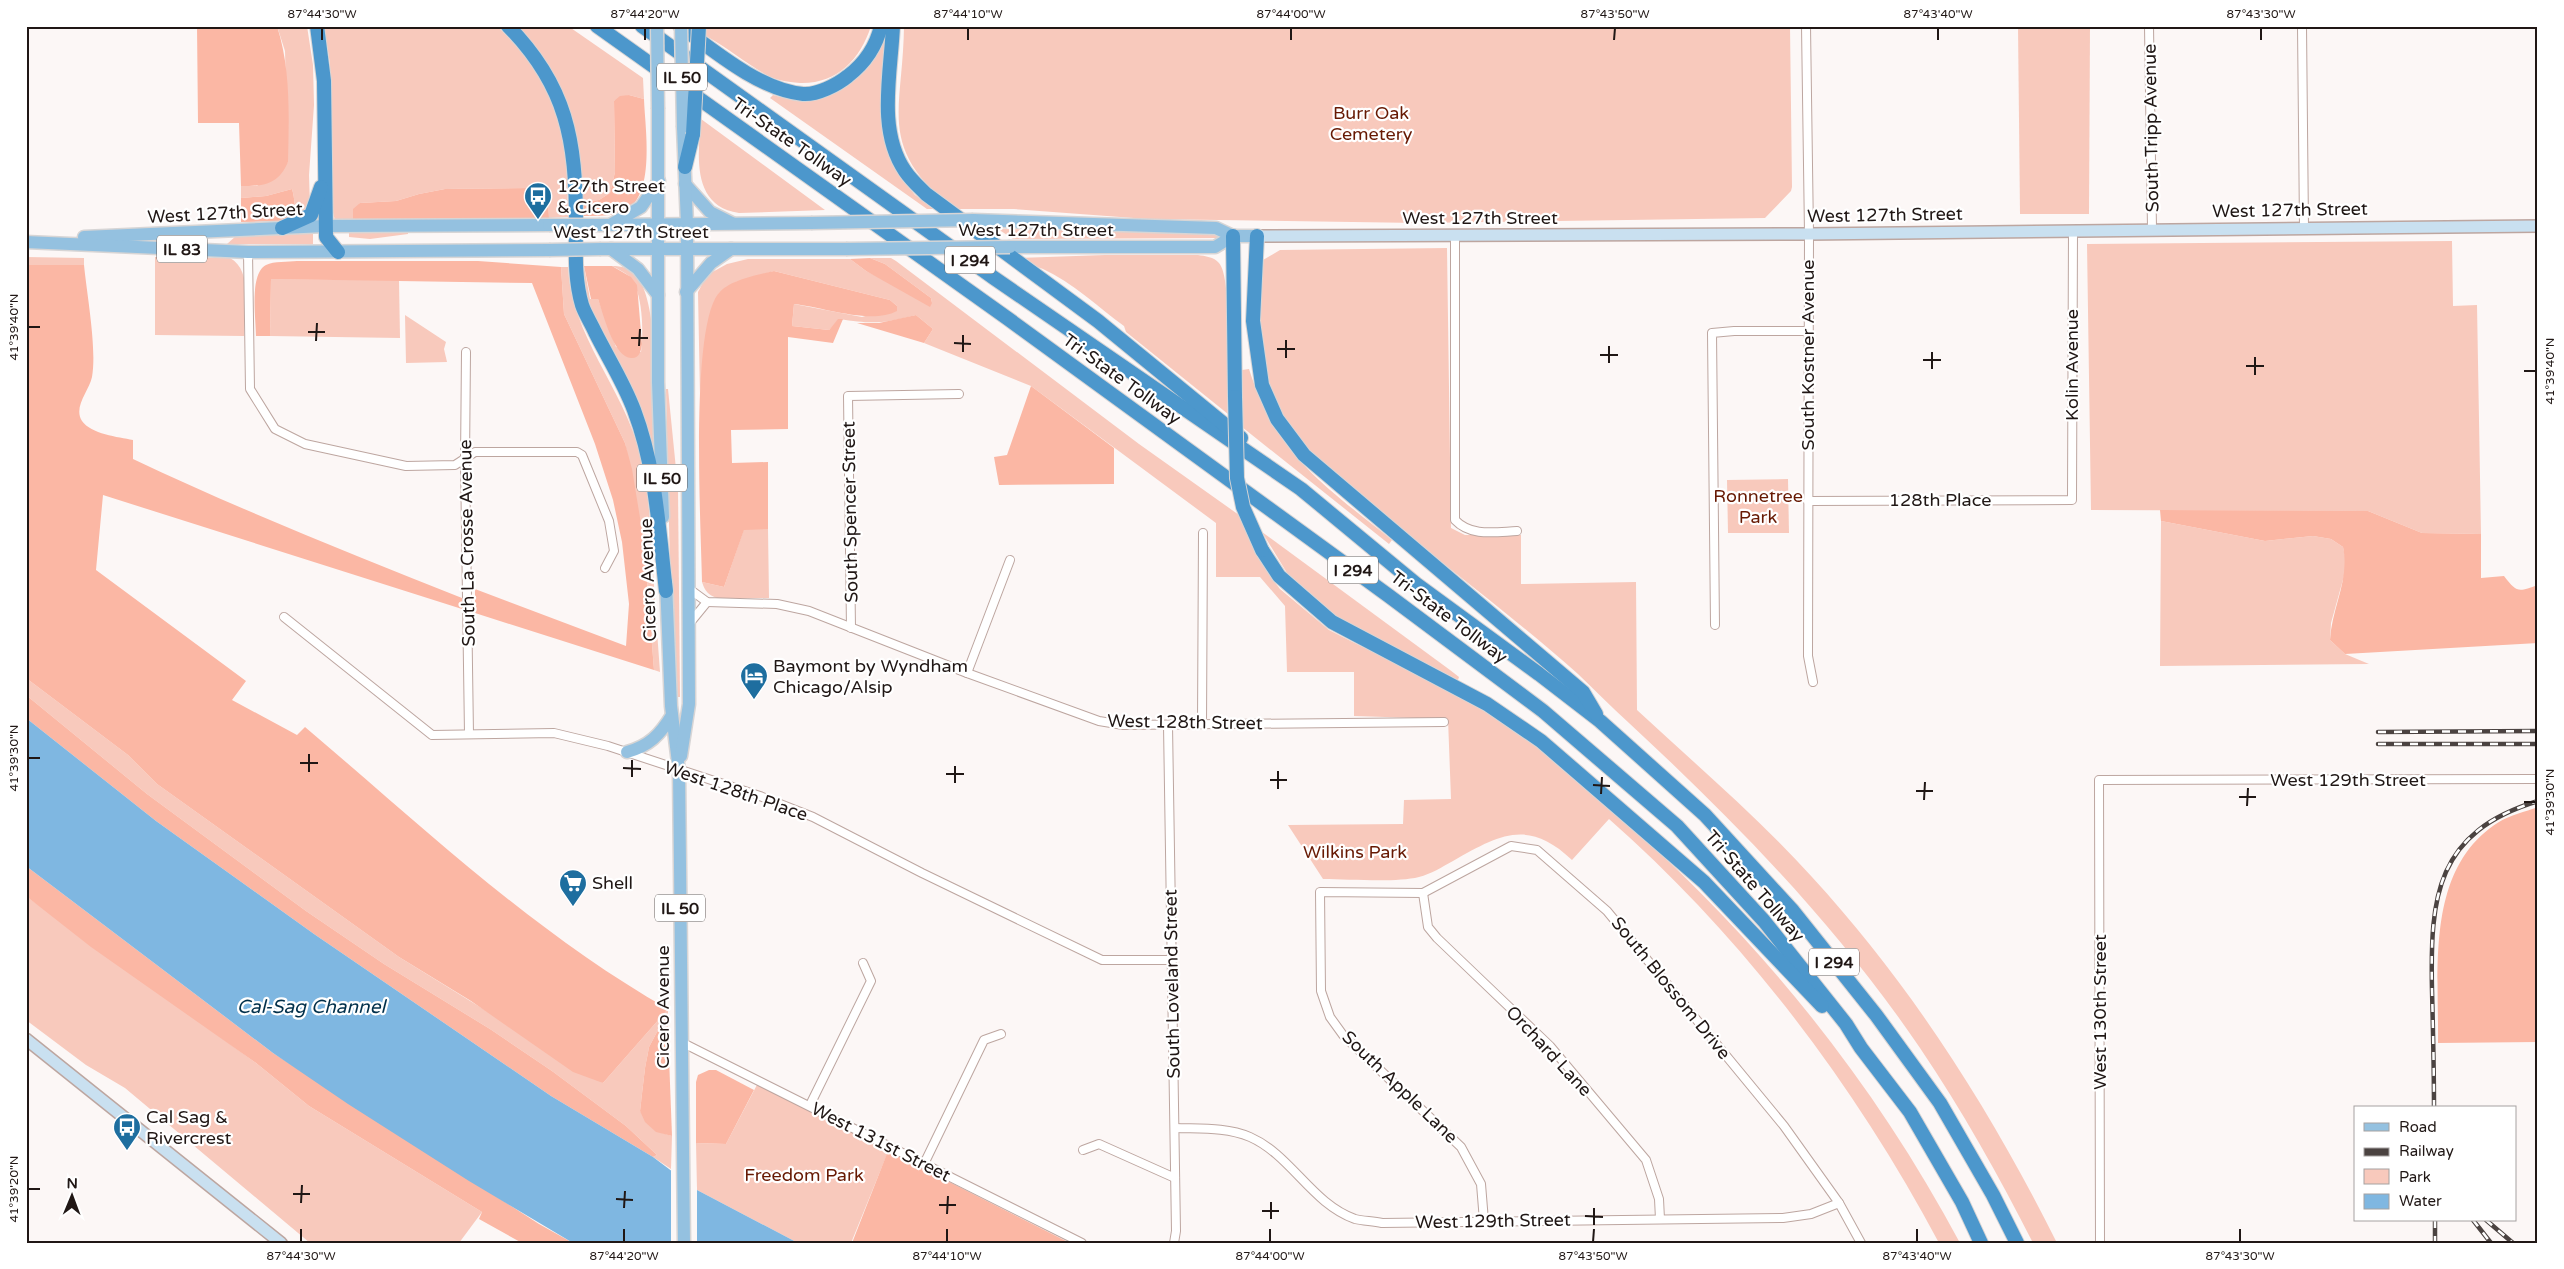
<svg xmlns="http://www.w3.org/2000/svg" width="2564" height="1269" font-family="'Varela Round',sans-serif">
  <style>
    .green { fill: #f8c9bc }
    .forest { fill: #fbb7a4 }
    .water { fill: #7fb7e1 }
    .pier { fill: #fcf7f6 }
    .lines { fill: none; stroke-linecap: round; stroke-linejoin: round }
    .minor-casing { stroke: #bda6a0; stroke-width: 10 }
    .secondary-casing { stroke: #bda6a0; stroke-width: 14 }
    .primary-casing { stroke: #d7d5d5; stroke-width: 15 }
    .motorway-casing { stroke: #d7d5d5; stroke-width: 16 }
    .minor { stroke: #fff; stroke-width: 8 }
    .secondary { stroke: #c9e0f0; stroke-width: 11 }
    .primary { stroke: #94c1e0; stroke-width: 12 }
    .motorway { stroke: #4c97cc; stroke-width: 14 }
    .rail-casing { stroke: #4b4341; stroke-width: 4.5 }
    .rail { stroke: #fff; stroke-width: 2.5; stroke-dasharray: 8; stroke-linecap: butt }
    .primary-bridge-casing { stroke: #d7d5d5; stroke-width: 15; stroke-linecap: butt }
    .motorway-bridge-casing { stroke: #d7d5d5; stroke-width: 16; stroke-linecap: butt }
    .primary-bridge { stroke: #94c1e0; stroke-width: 12 }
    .motorway-bridge { stroke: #4c97cc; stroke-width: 14 }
    .ticks { fill: none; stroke: #201715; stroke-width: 2 }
    .labels { text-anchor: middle; stroke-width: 4.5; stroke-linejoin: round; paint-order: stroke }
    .shield { fill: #fff; stroke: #635d5b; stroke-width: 1 }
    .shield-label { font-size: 16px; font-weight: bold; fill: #201715 }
    .park-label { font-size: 18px; fill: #671903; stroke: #fff }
    .street-label { font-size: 18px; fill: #201715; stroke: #fff }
    .poi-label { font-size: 18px; fill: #201715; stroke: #fff; text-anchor: start }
    .water-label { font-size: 19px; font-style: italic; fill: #01304b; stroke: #fff }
    .neatline { fill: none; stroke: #201715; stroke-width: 2 }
    .ticks-label { font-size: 12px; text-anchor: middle; fill: #201715 }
  </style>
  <rect width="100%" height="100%" fill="#fcf7f6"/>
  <g class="green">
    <path d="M277 26H307L313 65 314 105 309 175 310 207 285 221C295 210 296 203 292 189L266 196 241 198V186H257L288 162 285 51Z"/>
    <path d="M324 26H497C528 55 556 94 563 136 568 163 567 190 568 217L549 218 548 197 530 188 445 189 419 194 396 201 360 203 353 221H335L332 208 330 64Z"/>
    <path d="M516 26H568L643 78 644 99 629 95 614 101 615 172 610 193 599 200 582 202C578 126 570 84 516 26Z"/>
    <path d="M705 26H871C860 60 837 84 800 83 790 82 780 81 770 77 748 65 728 48 706 36Z"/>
    <path d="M904 26H1790L1792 187 1791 191 1765 218 1419 223 1147 219 1014 209H953C876 146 903 112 904 26Z"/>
    <path d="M2018 26H2090L2089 214H2020Z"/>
    <path d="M884 38H887L882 112 903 180 915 195 935 209H927L770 98 773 95C823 110 864 85 884 38Z"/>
    <path d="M701 119 825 210 739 213C691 206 698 155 701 119Z"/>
    <path d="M998 229 1218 233 1219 238 1013 239Z"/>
    <path d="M408 232V234L370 239 349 237V233Z"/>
    <path d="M269 233H313V244H227L237 235Z"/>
    <path d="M2452 241 2453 306 2477 305 2481 534 2422 533 2368 511 2091 510 2087 244Z"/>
    <path d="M1447 248 1451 528 1465 535H1521V584L1636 582 1637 710C1696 765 1758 817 1812 877 1912 986 1991 1111 2057 1243H2033C1999 1176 1962 1110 1920 1048 1838 927 1736 822 1629 723 1611 707 1595 690 1578 674 1517 620 1451 570 1388 520 1354 492 1313 464 1290 427 1255 372 1259 328 1260 266L1263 260 1280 250Z"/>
    <path d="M1105 255H1198C1205 256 1214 257 1219 263 1233 278 1227 388 1228 414L1126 332 1124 326C1098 307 1072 282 1043 269 1033 265 1029 265 1018 258Z"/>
    <path d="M26 257 84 258V265H26Z"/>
    <path d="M155 257 230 258C254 271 244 313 244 336L155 335Z"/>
    <path d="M870 258H891L896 261 1139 444 1239 515 1268 573 1280 589 1329 630C1392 662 1457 691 1515 731 1552 756 1585 787 1619 816 1758 938 1873 1080 1960 1243H1939C1855 1085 1743 937 1609 819L1572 860C1528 818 1499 835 1453 861 1442 867 1431 874 1419 877 1395 883 1349 879 1323 879L1288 825 1403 824 1404 800 1451 799 1448 719 1354 716V672H1287L1285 606 1260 577H1216V523L1031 386 924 343 933 329 916 315C882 324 872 324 839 319L829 330 792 326 794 304 862 317 897 306 890 300 774 271 736 282 719 293 706 335 700 396 698 292 707 275 727 264 748 259H850L866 271 932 303 931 298 885 264Z"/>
    <path d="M584 266 590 299H598L616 347 641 352C644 335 643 289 629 276 624 272 618 269 612 266 622 266 630 268 636 275 661 304 655 416 655 457L587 301 581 267Z"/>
    <path d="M561 267H568C571 335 623 388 640 453 649 488 650 523 652 559 655 596 657 634 660 672L654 670 644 542 625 443 564 314Z"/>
    <path d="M271 279 399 280 400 338 270 336Z"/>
    <path d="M405 315 446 342 444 349 447 362 406 363Z"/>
    <path d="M1249 369C1276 455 1325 486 1392 540L1389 544 1242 427V370Z"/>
    <path d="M666 389H668L678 489 680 697H677L672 658Z"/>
    <path d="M1788 479 1789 533H1728L1727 480Z"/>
    <path d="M2161 521 2265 541 2313 536 2331 539 2343 547 2347 565 2331 623 2330 640 2345 654 2369 664 2160 666Z"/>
    <path d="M744 529H768L769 598H717C708 595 705 591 702 582L724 587Z"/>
    <path d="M1262 532 1450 670 1459 677 1458 680 1336 617 1287 573Z"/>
    <path d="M26 678 128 755 157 784 399 957 603 1083 668 1009V1031L657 1032 649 1047 645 1068 640 1111 656 1131 672 1136 671 1169 653 1157 657 1155 626 1126 552 1071 490 1029 384 964 306 911 147 794 26 695Z"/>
    <path d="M26 896 256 1063 309 1106 482 1212 459 1243H310L125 1088 86 1065 26 1020Z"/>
    <path d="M759 1081 890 1147 851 1243H798L697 1190 696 1143 726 1144Z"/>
  </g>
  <g class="forest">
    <path d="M197 26H277C291 70 289 116 288 162 278 185 264 186 241 186L239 123H198Z"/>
    <path d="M629 95 644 99C645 130 658 205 617 214 606 216 593 216 582 216V202L599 200 610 193 615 172 614 101 620 96Z"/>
    <path d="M530 188 545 190 548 197 549 218 353 221V209L360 203 396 201 419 194 445 189Z"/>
    <path d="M292 189C296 203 295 210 285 221L241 222V198L266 196Z"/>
    <path d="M870 258 885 264 931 298 932 303 930 307 866 271 850 259Z"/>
    <path d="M297 261H478L561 267 564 314 625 443 632 469 644 542 654 670 475 613V589L626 646 629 604 622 542 613 500 595 444 532 283 271 279 270 336H256C256 319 249 274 266 265 274 261 288 262 297 261Z"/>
    <path d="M26 265H84C87 295 97 349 92 377 89 391 73 407 82 421 91 434 118 437 133 440V459C241 510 351 554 462 598V609L103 495 96 570 246 681 232 700 297 735 305 727C422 826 534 933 668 1009L603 1083 573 1072 471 1001 399 957 157 784 128 755 26 678Z"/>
    <path d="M612 266 631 277 637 285 642 344C641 350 640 358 632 358 614 359 603 313 598 299H591L584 266Z"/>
    <path d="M774 271 890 300 897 306V311C871 325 823 307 794 304L792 326 829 330 838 319H843L833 343 788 337V429L731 430 732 463 768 462V529L744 530 724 587 702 582C701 527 690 331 718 294 729 280 757 275 774 271Z"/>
    <path d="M916 315 933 329 924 343 857 323H879Z"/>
    <path d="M1031 386 1114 448V484L999 485 994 457 1007 455Z"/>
    <path d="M2160 510 2368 511 2422 533 2481 534V578L2504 576C2517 593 2518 592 2538 585V643L2345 654 2330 640C2332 607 2350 579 2343 547L2331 539 2313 536 2265 541 2161 521Z"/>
    <path d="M26 695 147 794 306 911 384 964 490 1029 552 1071 626 1126 657 1155 653 1157 551 1096 314 934 156 821 26 718Z"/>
    <path d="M2538 807V1042L2438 1043C2439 969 2425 868 2499 822 2510 815 2525 812 2538 807Z"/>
    <path d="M26 866 273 1053 539 1224 573 1243H522L479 1219 482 1212 309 1106 256 1063 91 947 26 896Z"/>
    <path d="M668 1031 672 1136 656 1132 645 1122 640 1111 645 1068 649 1047 657 1032Z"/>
    <path d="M709 1070H716L754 1090 726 1144 696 1143V1082L698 1075Z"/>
    <path d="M888 1151 1070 1243H852Z"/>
  </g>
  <path class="water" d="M26 718 156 821 314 934 551 1096 653 1157 697 1190 798 1243H573L469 1181 348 1104 273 1053 26 866Z"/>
  <path class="pier" d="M671 1166 697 1187V1243H671Z"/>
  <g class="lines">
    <g class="minor-casing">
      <g id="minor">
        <path d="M1806 26 1809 234 1808 656 1813 682"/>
        <path d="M2149 26 2152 229"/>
        <path d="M2302 26 2304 228"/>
        <path d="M1455 235V520C1471 537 1495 532 1517 531"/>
        <path d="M248 252 250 389 275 429 305 444 406 466 455 465 475 452H577L582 455 609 521 614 551 605 568"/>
        <path d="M466 352 465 461 469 734"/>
        <path d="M1808 501 2072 500 2073 230"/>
        <path d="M688 588 707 602 777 604 809 611 967 673 1099 721 1123 725 1444 722"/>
        <path d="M284 617 432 735 554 733 608 746 760 796 813 817 922 873 1102 960H1171"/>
        <path d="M689 624 707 602"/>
        <path d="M1715 625 1712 333 1734 331H1808"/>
        <path d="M851 628 848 396 959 394"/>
        <path d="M967 673 1010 560"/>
        <path d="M1202 724 1203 533"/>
        <path d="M1168 725 1176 1231 1174 1243"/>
        <path d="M1423 893 1428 927 1437 938 1550 1046 1646 1160 1659 1199 1660 1219"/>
        <path d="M681 1042 1082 1243"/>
        <path d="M810 1105 871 981 863 963"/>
        <path d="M1175 1128C1200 1129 1226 1127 1250 1137 1291 1155 1312 1204 1355 1219 1363 1221 1373 1221 1382 1223L1783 1218 1811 1214 1839 1203"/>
        <path d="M1083 1150 1099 1144 1175 1178"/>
        <path d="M924 1164 984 1040 1001 1034"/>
        <path d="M1484 1221 1481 1184 1461 1147 1343 1035 1330 1017 1321 991 1320 892 1423 893 1511 846 1537 850 1607 911 1784 1126 1839 1203 1861 1243"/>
        <path d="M2100 1243 2099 780 2538 779"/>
      </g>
    </g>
    <g class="secondary-casing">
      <g id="secondary">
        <path d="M1257 236 1809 234 2538 226"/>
        <path d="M26 1039 281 1243"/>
      </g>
    </g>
    <g class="primary-casing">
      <g id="primary">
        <path d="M658 109V382L663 517"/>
        <path d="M685 184 710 212 732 223"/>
        <path d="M973 220 1216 228 1233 236H1257"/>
        <path d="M612 224 641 207 659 181"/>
        <path d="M600 225 811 223"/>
        <path d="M84 237 325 226 549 225"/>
        <path d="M26 242 248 252 549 250"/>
        <path d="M1010 247H1215L1233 236"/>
        <path d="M601 249H846"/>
        <path d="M611 249 638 269 658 295"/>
        <path d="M686 292 711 263 731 249"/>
        <path d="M666 582 671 706 679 771 684 1243"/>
        <path d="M627 752C649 746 660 735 672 715"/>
        <path d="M681 756 689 704 687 224 683 127"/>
      </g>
    </g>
    <g class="motorway-casing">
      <g id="motorway">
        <path d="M317 26 324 81 326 237 338 252"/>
        <path d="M508 26C567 86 576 141 576 222 576 250 574 278 582 305 585 314 591 323 595 332 608 358 624 383 634 410 656 468 659 531 666 591"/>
        <path d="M597 26 1007 318 1389 596 1543 711 1677 826 1764 921 1846 1024 1861 1048 1910 1112 1962 1202 1981 1243"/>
        <path d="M642 26 994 278 1301 489 1416 584 1539 674 1600 721 1705 815 1793 911 1876 1015 1940 1103 1993 1195 2017 1243"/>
        <path d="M680 26C714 51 760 90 803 94 817 95 837 85 848 76 865 63 876 47 881 26"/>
        <path d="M893 26C891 73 877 130 905 171 911 180 919 187 926 194L1098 321 1241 438"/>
        <path d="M685 167 693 134"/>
        <path d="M282 228 311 215 321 187"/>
        <path d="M1233 236 1235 397"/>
        <path d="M1257 236 1253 321 1262 385 1277 419 1304 455 1583 692 1596 714"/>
        <path d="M1262 550 1279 576 1332 622 1487 704 1541 741 1704 882 1822 1006"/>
      </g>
    </g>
    <use href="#minor" class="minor"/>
    <use href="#secondary" class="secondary"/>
    <use href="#primary" class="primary"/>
    <use href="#motorway" class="motorway"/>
    <g class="rail-casing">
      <g id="rail">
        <path d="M2378 732 2538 731"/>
        <path d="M2378 744H2538"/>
        <path d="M2434 1108C2434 1068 2433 1029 2432 990 2430 896 2436 832 2538 801"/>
        <path d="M2435 1220V1243"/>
        <path d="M2473 1220 2491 1243"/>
        <path d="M2486 1220 2513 1243"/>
      </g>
    </g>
    <use href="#rail" class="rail"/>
    <g class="primary-bridge-casing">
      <g id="primary-bridge">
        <path d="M657 26 658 109"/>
        <path d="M681 26 683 127"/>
        <path d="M811 223 973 220"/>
        <path d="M549 225H600"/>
        <path d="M846 249 1010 247"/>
        <path d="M549 250 601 249"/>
      </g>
    </g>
    <g class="motorway-bridge-casing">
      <g id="motorway-bridge">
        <path d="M693 134 699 26"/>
        <path d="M1235 397 1237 478 1243 507 1262 550"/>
      </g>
    </g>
    <use href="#primary-bridge" class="primary-bridge"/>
    <use href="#motorway-bridge" class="motorway-bridge"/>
  </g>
  <path class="ticks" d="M322 40V28M645 40V28M968 40V28M1291 40V28M1614 40 1615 28M1938 40V28M2261 40V28M28 327H40M308 332H325M631 338H648M316 341 317 323M954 343 971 344M639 346 640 329M1277 349H1295M963 352V335M1600 355H1618M1286 358V340M1923 360H1941M1609 363V346M2246 366H2264M1932 369V352M2524 371H2536M2255 375V357M28 758H40M300 763H318M623 768 641 769M309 772V754M946 774H964M632 777V760M1270 780H1287M955 783V766M1593 785 1610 786M1278 789V771M1916 791H1933M1601 794 1602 777M2239 797H2256M1924 800 1925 782M2524 802H2536M2247 806 2248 788M28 1189H40M293 1194H310M616 1199 633 1200M301 1203 302 1185M939 1205H956M624 1208 625 1191M1262 1211H1279M947 1214 948 1196M1585 1216 1603 1217M1271 1219V1202M1594 1225V1208M301 1242V1229M624 1242V1229M947 1242V1229M1270 1242V1229M1593 1242 1594 1229M1917 1242V1229M2240 1242V1229"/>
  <defs>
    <g id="bus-pin" transform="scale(1.4375)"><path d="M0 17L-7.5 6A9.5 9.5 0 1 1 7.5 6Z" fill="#1e6e9f" stroke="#fff"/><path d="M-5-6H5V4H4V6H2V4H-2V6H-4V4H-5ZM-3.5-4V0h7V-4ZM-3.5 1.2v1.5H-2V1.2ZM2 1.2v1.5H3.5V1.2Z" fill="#fff"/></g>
    <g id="hotel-pin" transform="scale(1.4375)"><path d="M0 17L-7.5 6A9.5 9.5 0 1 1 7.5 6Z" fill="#1e6e9f" stroke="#fff"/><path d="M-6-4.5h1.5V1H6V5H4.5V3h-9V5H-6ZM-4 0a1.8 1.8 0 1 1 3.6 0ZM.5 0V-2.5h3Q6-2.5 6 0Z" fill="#fff"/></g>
    <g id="supermarket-pin" transform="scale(1.4375)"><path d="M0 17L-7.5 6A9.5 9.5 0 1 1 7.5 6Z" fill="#1e6e9f" stroke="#fff"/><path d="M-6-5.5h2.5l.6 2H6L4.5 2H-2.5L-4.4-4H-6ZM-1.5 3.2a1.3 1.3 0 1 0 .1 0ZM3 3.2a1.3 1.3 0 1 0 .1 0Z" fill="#fff"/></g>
  </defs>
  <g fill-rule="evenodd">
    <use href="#bus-pin" x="538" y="196"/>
    <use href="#hotel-pin" x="754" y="676"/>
    <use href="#supermarket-pin" x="573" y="883"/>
    <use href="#bus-pin" x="127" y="1127"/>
  </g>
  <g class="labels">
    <g class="shield">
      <rect x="657" y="63.5" width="50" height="27" rx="4"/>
      <rect x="157" y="235.5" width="50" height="27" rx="4"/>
      <rect x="945" y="246.5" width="50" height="27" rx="4"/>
      <rect x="637" y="464.5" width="50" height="27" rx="4"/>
      <rect x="1328" y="556.5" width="50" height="27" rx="4"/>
      <rect x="655" y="894.5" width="50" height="27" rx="4"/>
      <rect x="1809" y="948.5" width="50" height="27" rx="4"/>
    </g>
    <g class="shield-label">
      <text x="682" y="83">IL 50</text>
      <text x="182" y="255">IL 83</text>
      <text x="970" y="266">I 294</text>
      <text x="662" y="484">IL 50</text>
      <text x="1353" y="576">I 294</text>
      <text x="680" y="914">IL 50</text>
      <text x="1834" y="968">I 294</text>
    </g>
    <g class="park-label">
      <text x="1371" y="119">Burr Oak<tspan x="1371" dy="21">Cemetery</tspan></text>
      <text x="1758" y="502">Ronnetree<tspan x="1758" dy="21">Park</tspan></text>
      <text x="1355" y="858">Wilkins Park</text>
      <text x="804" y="1181">Freedom Park</text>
    </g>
    <g class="street-label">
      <text transform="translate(2151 128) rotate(-91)" y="6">South Tripp Avenue</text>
      <text transform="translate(792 142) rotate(35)" y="6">Tri-State Tollway</text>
      <text transform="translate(2290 210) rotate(-1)" y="6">West 127th Street</text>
      <text transform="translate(225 213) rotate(-3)" y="6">West 127th Street</text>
      <text transform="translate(1885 215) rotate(-1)" y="6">West 127th Street</text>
      <text x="1480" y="224">West 127th Street</text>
      <text x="1036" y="236">West 127th Street</text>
      <text x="631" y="238">West 127th Street</text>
      <text transform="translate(1808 355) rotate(-90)" y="6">South Kostner Avenue</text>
      <text transform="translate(2072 365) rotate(-90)" y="6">Kolin Avenue</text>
      <text transform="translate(1122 379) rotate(36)" y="6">Tri-State Tollway</text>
      <text x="1940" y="506">128th Place</text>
      <text transform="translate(850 512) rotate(-91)" y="6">South Spencer Street</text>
      <text transform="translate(467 543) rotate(-91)" y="6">South La Crosse Avenue</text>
      <text transform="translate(648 580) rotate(-92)" y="6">Cicero Avenue</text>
      <text transform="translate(1449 617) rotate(37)" y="6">Tri-State Tollway</text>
      <text transform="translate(1185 722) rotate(1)" y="6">West 128th Street</text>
      <text x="2348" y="786">West 129th Street</text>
      <text transform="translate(736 791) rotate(19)" y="6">West 128th Place</text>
      <text transform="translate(1755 886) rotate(49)" y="6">Tri-State Tollway</text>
      <text transform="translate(1172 984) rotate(-91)" y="6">South Loveland Street</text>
      <text transform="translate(1671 988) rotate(51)" y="6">South Blossom Drive</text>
      <text transform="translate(663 1007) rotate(-90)" y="6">Cicero Avenue</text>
      <text transform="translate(2100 1012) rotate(-90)" y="6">West 130th Street</text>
      <text transform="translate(1549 1051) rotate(47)" y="6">Orchard Lane</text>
      <text transform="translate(1400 1087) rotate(44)" y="6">South Apple Lane</text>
      <text transform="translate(881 1142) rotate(27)" y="6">West 131st Street</text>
      <text transform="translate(1493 1221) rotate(-1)" y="6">West 129th Street</text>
    </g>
    <g class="poi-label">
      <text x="557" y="192">127th Street<tspan x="557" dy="21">&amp; Cicero</tspan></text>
      <text x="773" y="672">Baymont by Wyndham<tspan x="773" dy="21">Chicago/Alsip</tspan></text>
      <text x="592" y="889">Shell</text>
      <text x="146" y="1123">Cal Sag &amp;<tspan x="146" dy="21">Rivercrest</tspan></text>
    </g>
    <g class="water-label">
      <text x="311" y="1013">Cal-Sag Channel</text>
    </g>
  </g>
  <rect width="2564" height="1269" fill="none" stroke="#ffffff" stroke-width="55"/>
  <rect x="2354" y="1106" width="162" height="115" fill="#ffffff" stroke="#a6a2a1"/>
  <rect x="2364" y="1123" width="25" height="8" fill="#94c1e0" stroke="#a6a2a1"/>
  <text x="2399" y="1132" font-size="15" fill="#201715">Road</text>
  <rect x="2364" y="1148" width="25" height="8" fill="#4b4341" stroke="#a6a2a1"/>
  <text x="2399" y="1156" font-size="15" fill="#201715">Railway</text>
  <rect x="2364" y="1169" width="25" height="15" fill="#f8c9bc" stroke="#a6a2a1"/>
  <text x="2399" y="1182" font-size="15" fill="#201715">Park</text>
  <rect x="2364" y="1194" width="25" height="15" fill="#7fb7e1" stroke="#a6a2a1"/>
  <text x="2399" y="1206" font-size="15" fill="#201715">Water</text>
  <g transform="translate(72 1196) rotate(1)" stroke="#ffffff" stroke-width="4" paint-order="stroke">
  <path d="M0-4L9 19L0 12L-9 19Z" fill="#201715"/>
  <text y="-8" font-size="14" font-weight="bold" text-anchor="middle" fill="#201715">N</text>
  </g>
  <rect x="28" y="28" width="2508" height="1214" class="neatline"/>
  <g class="ticks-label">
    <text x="322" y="18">87°44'30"W</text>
    <text x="645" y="18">87°44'20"W</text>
    <text x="968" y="18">87°44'10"W</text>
    <text x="1291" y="18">87°44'00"W</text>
    <text x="1615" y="18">87°43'50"W</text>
    <text x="1938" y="18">87°43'40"W</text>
    <text x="2261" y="18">87°43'30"W</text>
    <text transform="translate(14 327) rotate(-90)" y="4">41°39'40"N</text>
    <text transform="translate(2550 371) rotate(-90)" y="4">41°39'40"N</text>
    <text transform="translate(14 758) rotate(-90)" y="4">41°39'30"N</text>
    <text transform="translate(2550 802) rotate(-90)" y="4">41°39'30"N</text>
    <text transform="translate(14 1189) rotate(-90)" y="4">41°39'20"N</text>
    <text x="301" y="1260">87°44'30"W</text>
    <text x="624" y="1260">87°44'20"W</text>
    <text x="947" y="1260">87°44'10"W</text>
    <text x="1270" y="1260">87°44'00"W</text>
    <text x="1593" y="1260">87°43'50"W</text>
    <text x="1917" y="1260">87°43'40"W</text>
    <text x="2240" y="1260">87°43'30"W</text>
  </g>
</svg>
